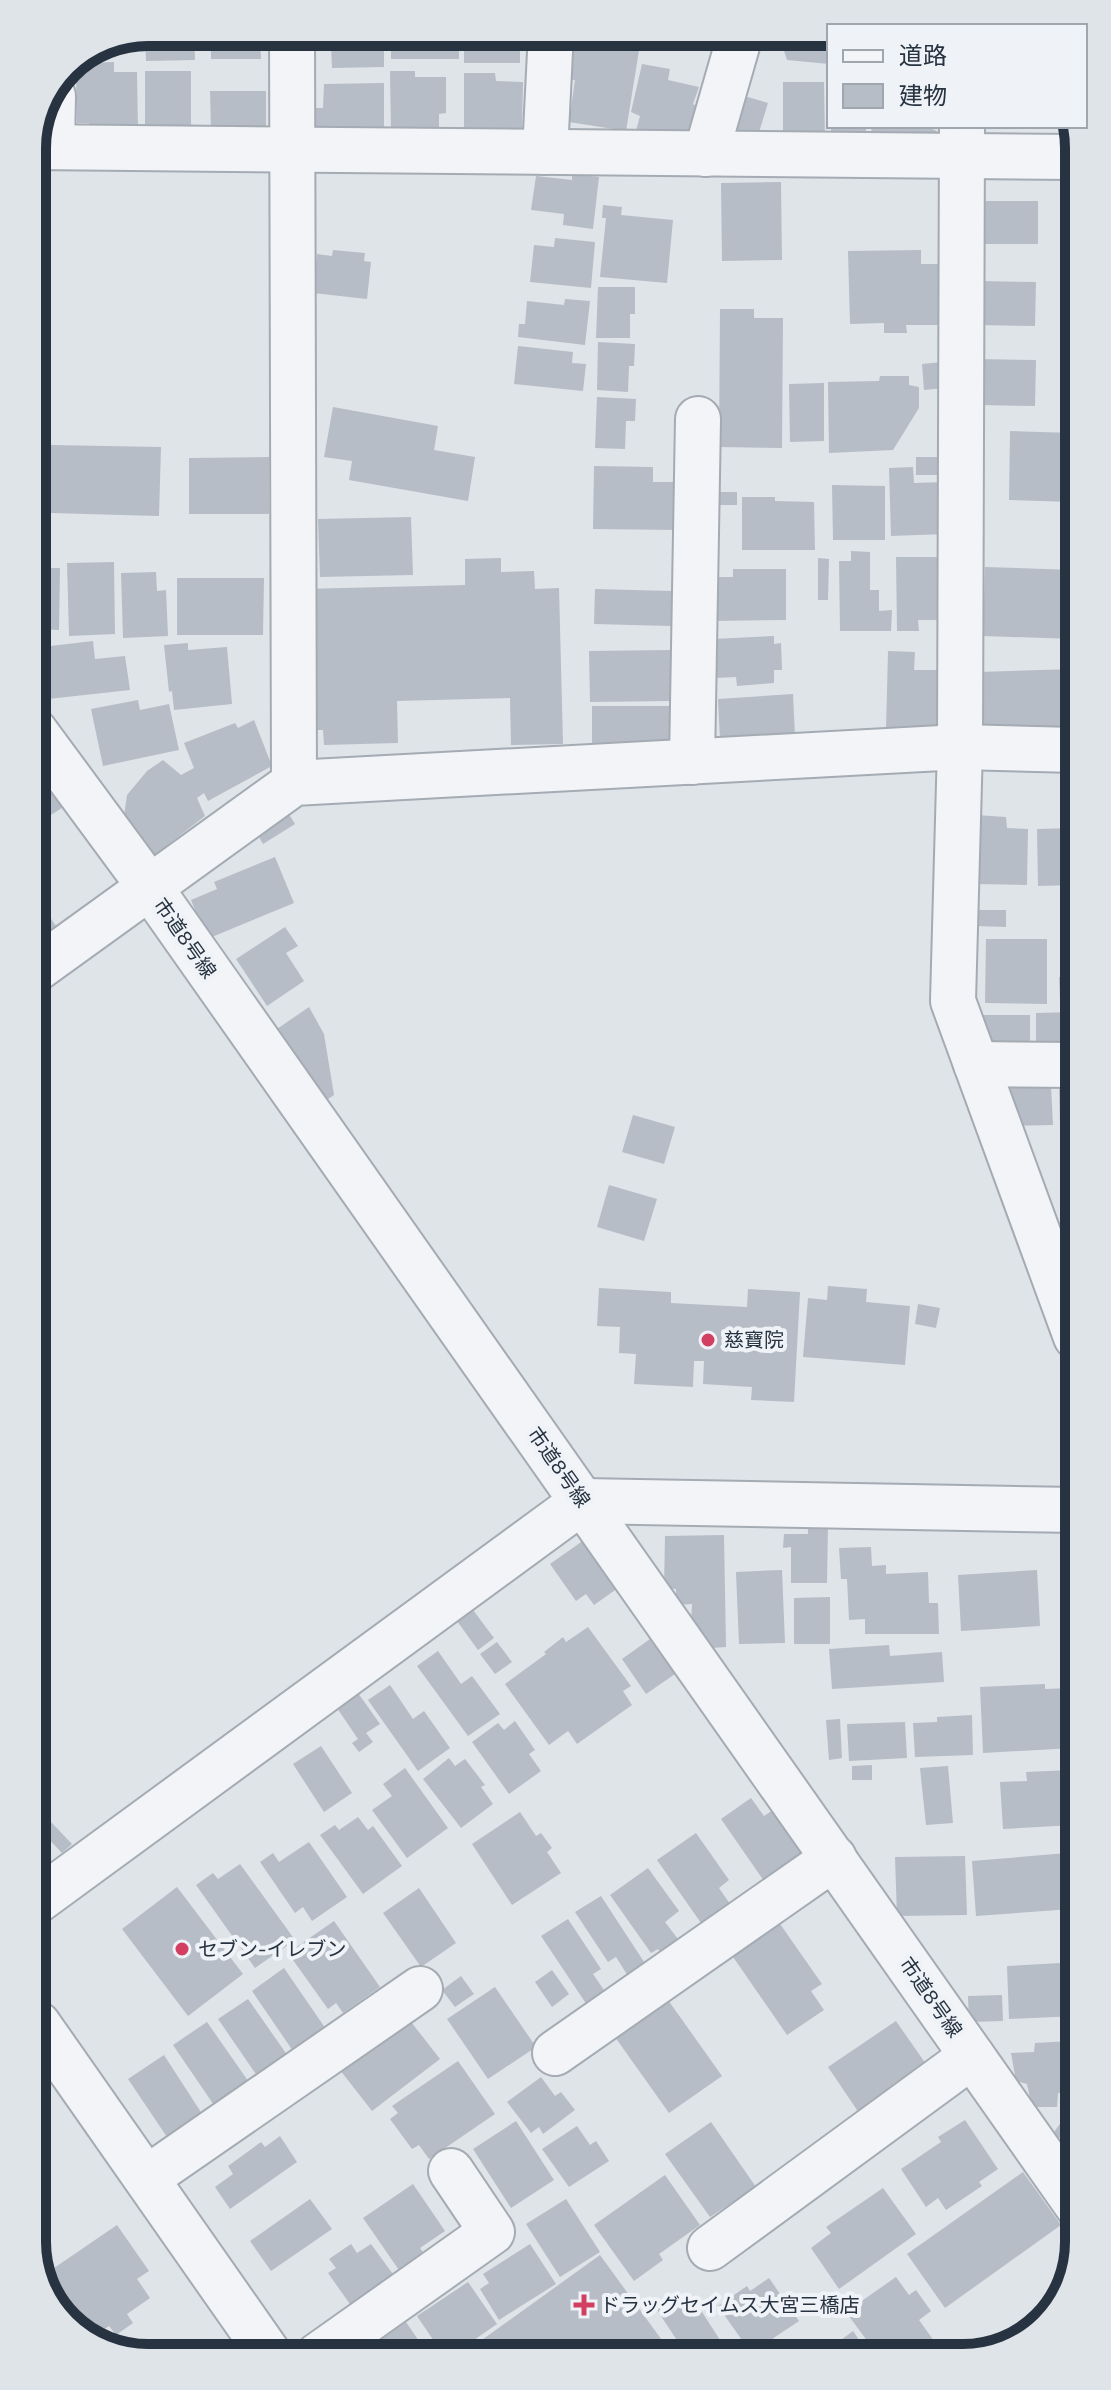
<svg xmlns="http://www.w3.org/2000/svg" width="1111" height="2390" font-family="Commissioner,'Noto Sans JP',sans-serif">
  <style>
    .building { fill: #b6bdc6 }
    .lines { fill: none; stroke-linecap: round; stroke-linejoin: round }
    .minor-casing { stroke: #a4abb3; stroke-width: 48 }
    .minor { stroke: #f2f4f7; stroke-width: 44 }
    .poi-dot { fill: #d33f61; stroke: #eff3f7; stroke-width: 3 }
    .labels { text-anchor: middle; stroke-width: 8; stroke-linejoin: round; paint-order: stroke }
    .street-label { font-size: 20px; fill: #273341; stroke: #eff3f7 }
    .poi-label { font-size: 20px; fill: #273341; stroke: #eff3f7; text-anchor: start }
    .rim { fill: none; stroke: #273341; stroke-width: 10 }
  </style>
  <rect width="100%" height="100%" fill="#dfe4e9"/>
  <g class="building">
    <path d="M194 32 195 60 146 61 145 33Z"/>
    <path d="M211 32H260L261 59H211Z"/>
    <path d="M323 32H384V67L332 68 331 46H323Z"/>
    <rect x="391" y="32" width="68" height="27"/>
    <rect x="464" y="32" width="56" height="31"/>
    <path d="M575 32H642L626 131 569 122 575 80 567 79Z"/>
    <path d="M778 32H829V64L787 60Z"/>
    <path d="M114 62V72H137L138 131 89 132V123H77L76 73H85V63Z"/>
    <path d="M642 64 670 69 668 80 699 87 693 104 702 109 694 142 636 131 640 116 631 112Z"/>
    <path d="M145 71H191V131L145 132Z"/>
    <path d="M390 71H415V77H446V113L439 114V132H391Z"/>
    <path d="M464 73H495L496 81 523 82 522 130H464Z"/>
    <path d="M783 82H824L825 142H783Z"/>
    <path d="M384 83V132L314 133V108H323L324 84Z"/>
    <path d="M210 91H266V132H211Z"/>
    <path d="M734 93 768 103 755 145 722 135Z"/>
    <path d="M831 126H866V137L831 136Z"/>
    <path d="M872 126H925L937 131 939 143 870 139Z"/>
    <path d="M572 174 599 177 593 229 563 225 564 214 531 210 536 176 572 180Z"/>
    <path d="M781 182 782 260 722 261 721 183Z"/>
    <rect x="982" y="201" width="56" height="43"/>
    <path d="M603 205 622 207 621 215 673 220 667 283 600 277 606 218H602Z"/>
    <path d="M32 218H38L39 274H33Z"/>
    <path d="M555 238 595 242 591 288 530 282 534 245 554 247Z"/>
    <path d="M333 250 365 253 364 261 371 262 367 299 313 293 317 254 332 256Z"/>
    <path d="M921 250V264H939L941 325H906L907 333H884V323L850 324 848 251Z"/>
    <path d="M979 281 1036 282 1035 326 978 325Z"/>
    <path d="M598 287H635V314H630V338H596Z"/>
    <path d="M565 299 590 301 585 345 518 337 519 324H525L527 301 564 305Z"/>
    <path d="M720 309H754V318H783L782 448 719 447Z"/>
    <rect x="33" y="316" width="4" height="62"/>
    <path d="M1069 335 1073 336 1074 400H1069Z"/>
    <path d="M598 342 635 344 634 366H629L628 392 597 390Z"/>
    <path d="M518 346 573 352 572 363 586 364 583 391 514 384Z"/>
    <path d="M979 359 1036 360 1035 406 979 405Z"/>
    <path d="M943 362 945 388 924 390 922 364Z"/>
    <path d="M880 376H909V385L919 387V408L893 450 829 453 828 382 879 381Z"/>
    <path d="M824 383V441L790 442 789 384Z"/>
    <path d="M597 397 636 399 635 421H626L625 449 595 448Z"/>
    <path d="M333 407 438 426 434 450 475 457 468 501 349 480 352 461 324 457Z"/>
    <path d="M1010 431 1074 433V502L1009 500Z"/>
    <path d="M51 445 161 447 159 516 50 513Z"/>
    <path d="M269 457V514H189V458Z"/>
    <rect x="916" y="457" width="32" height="18"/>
    <path d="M594 466 653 467V482H679V530L593 529Z"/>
    <path d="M913 467 914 483 945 482 946 534 891 536 889 468Z"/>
    <path d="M832 485 885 486V540H833Z"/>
    <path d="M713 492H737V505H714Z"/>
    <path d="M742 497H775V501L814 502 815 550H742Z"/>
    <path d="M411 517 413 575 320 577 318 519Z"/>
    <path d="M851 551 870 552V590H879V611L892 610 891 631H840L839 561H851Z"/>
    <path d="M896 557H943L944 620H918L919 631H897Z"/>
    <path d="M501 558V572L534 571 535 589 559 588 563 744 511 745 510 698 397 701 398 743 324 745 323 730H306L302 589 465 585V559Z"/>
    <path d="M818 558 829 559 828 600H818Z"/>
    <path d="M114 562 115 634 69 636 67 563Z"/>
    <path d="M985 567 1074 570V639L983 636Z"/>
    <path d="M36 568H60L59 630 34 629 33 576H36Z"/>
    <path d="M733 569H786V620L714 621 713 577H733Z"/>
    <path d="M156 572 157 591 166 590 168 636 123 638 121 573Z"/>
    <path d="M177 578H264L263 635H177Z"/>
    <path d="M595 589 671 591V626L594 624Z"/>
    <path d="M774 636V644L781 643 782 670H774V683L737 686 736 677 715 678 713 639Z"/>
    <path d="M93 641 95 659 125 656 130 690 48 699 42 647Z"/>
    <path d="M188 643V650L227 647 232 704 174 710 172 691 169 692 164 645Z"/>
    <path d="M671 650 672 701 590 702 589 651Z"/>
    <path d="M888 651 915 652 914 670H941L939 732 886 730Z"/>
    <path d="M1074 669 1075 727 979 730 978 672Z"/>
    <path d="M793 694 795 736 720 740 718 699Z"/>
    <path d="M138 700 140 710 169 704 179 750 103 766 91 709Z"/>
    <rect x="592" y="706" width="84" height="39"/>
    <path d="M254 720 272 766 208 801 204 793 197 798 205 816 152 857 124 816 127 795 147 771 163 760 181 775 194 768 184 743 235 723 238 728Z"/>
    <path d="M34 754 68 804 34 826Z"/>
    <path d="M287 811 295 824 263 844 255 830Z"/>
    <path d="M976 815 1006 817 1007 828 1028 829 1027 885 974 884Z"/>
    <path d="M1075 828V885L1038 886 1037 829Z"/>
    <path d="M275 857 294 903 207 939 191 900 217 889 214 882Z"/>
    <path d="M34 894 58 929 35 944Z"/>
    <path d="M975 910H1006V927L974 926Z"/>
    <path d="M1072 921H1075V957H1061L1060 936 1072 935Z"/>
    <path d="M285 927 298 946 286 953 304 981 267 1006 236 959Z"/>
    <path d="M986 939H1047V1004L985 1003Z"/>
    <path d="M1059 977H1075V1002L1060 1001Z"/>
    <path d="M309 1007 324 1034 334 1095 325 1101 274 1031Z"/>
    <path d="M1075 1012V1051H1036V1013Z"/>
    <path d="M979 1015H1030V1052L983 1051Z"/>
    <path d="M1051 1086 1053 1125 1009 1126 1007 1088Z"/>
    <path d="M1059 1087H1076V1128H1060Z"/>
    <path d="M633 1115 675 1127 664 1164 622 1152Z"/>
    <path d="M609 1185 657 1199 644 1241 597 1227Z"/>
    <path d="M828 1286 867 1289 866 1302 910 1306 905 1365 803 1357 808 1298 827 1300Z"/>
    <path d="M599 1288 671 1292V1303L747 1307 748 1289 800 1292 794 1402 751 1400 752 1387 703 1384 704 1361H694L693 1387 634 1384 636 1354 619 1353 620 1327 597 1326Z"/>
    <path d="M918 1304 940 1308 936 1328 915 1324Z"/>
    <path d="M808 1524H828L827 1583H791V1547L783 1548 784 1534H808Z"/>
    <path d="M724 1535 726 1647 711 1648 691 1624 692 1604 676 1605V1589L664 1588 665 1536Z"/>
    <path d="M584 1540 618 1588 594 1605 586 1594 576 1601 550 1564Z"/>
    <path d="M871 1547 872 1566 886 1565V1574L928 1572 929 1603H938L939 1634H865V1619L849 1620 847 1579H841L839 1548Z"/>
    <path d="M782 1570 785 1643 739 1644 736 1572Z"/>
    <path d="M1037 1570 1040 1626 961 1631 958 1575Z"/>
    <path d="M830 1597V1644H794V1598Z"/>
    <path d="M473 1610 494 1638 478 1650 457 1621Z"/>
    <path d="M588 1627 631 1686 623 1691 632 1705 577 1744 568 1731 549 1745 505 1684 546 1654 544 1652 563 1637 566 1642Z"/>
    <path d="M650 1639 675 1674 646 1694 622 1659Z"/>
    <path d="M497 1642 512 1662 495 1674 480 1654Z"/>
    <path d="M889 1645 890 1656 942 1652 944 1682 832 1689 829 1649Z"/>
    <path d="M438 1651 461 1684 472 1676 500 1714 468 1736 417 1666Z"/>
    <path d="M1045 1684V1689L1070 1688 1073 1748 983 1753 980 1687Z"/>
    <path d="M390 1685 413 1719 424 1711 450 1748 418 1771 368 1700Z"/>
    <path d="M358 1693 380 1724 366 1733 373 1742 359 1752 352 1743 358 1739 337 1708Z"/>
    <path d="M972 1715 973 1755 915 1757 913 1723 937 1722V1717Z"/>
    <path d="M840 1719 842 1758 829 1760 826 1720Z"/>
    <path d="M515 1721 535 1750 529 1754 541 1771 509 1794 472 1742 498 1723 504 1730Z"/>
    <path d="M905 1722 907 1758 849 1761 847 1724Z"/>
    <path d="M321 1746 352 1793 324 1812 293 1764Z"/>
    <path d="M449 1758 455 1766 465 1759 485 1785 481 1787 493 1804 461 1828 423 1779Z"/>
    <path d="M872 1765V1780H852V1766Z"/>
    <path d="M948 1766 953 1823 926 1825 920 1768Z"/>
    <path d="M405 1768 448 1828 407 1858 372 1810 392 1796 383 1784Z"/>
    <path d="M1070 1770 1073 1825 1003 1829 1000 1782 1027 1781 1026 1772Z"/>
    <path d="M751 1798 764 1816 776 1808 809 1855 766 1884 721 1819Z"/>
    <path d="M520 1812 536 1836 541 1833 552 1848 547 1852 561 1873 512 1905 472 1844Z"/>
    <path d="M358 1817 368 1830 373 1826 402 1866 363 1894 320 1835 335 1825 339 1830Z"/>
    <path d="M49 1820 72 1844 62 1853 40 1830Z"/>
    <path d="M696 1833 729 1880 719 1888 730 1904 701 1923 657 1860Z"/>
    <path d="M309 1842 347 1897 312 1921 303 1907 295 1913 260 1862 273 1853 279 1862Z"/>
    <path d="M1067 1853 1072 1909 976 1916 972 1861Z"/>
    <path d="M965 1856 967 1915 897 1916 895 1857Z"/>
    <path d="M240 1864 295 1940 255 1968 196 1885 213 1873 218 1879Z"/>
    <path d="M648 1868 679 1911 665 1922 681 1943 663 1956 658 1949 651 1953 610 1895Z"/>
    <path d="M177 1887 243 1974 188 2016 122 1929Z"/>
    <path d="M419 1888 456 1943 421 1967 383 1913Z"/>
    <path d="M601 1896 646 1965 628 1976 616 1957 608 1962 575 1912Z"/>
    <path d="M568 1919 601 1969 593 1974 606 1993 587 2005 541 1936Z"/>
    <path d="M334 1921 380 1987 343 2013 336 2003 328 2009 288 1953Z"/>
    <path d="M778 1921 822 1984 811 1991 824 2010 787 2035 731 1954Z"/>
    <path d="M1078 1962V2016L1009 2019 1007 1966Z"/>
    <path d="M284 1968 328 2032 295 2054 252 1991Z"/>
    <path d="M552 1970 569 1994 552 2007 535 1982Z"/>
    <path d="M461 1976 474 1994 455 2007 442 1990Z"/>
    <path d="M495 1987 536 2047 488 2079 447 2019Z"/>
    <path d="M1002 1995 1003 2021 969 2022 968 1996Z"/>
    <path d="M248 1999 290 2059 260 2080 218 2019Z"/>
    <path d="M668 2000 722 2076 669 2113 615 2037Z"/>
    <path d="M408 2018 440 2059 372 2111 340 2070Z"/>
    <path d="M896 2021 928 2067 859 2113 828 2067Z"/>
    <path d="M207 2022 253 2088 218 2111 173 2045Z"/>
    <path d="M1071 2041 1072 2094 1058 2093 1057 2107H1032L1027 2084 1016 2081 1011 2053 1034 2052 1035 2043Z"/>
    <path d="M164 2055 206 2120 171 2143 128 2079Z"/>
    <path d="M458 2061 495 2114 429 2159 419 2145 412 2149 390 2119 398 2113 392 2106Z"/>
    <path d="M541 2077 555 2096 561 2092 575 2110 543 2134 539 2127 531 2133 507 2102Z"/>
    <path d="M38 2091 51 2110 38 2120Z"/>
    <path d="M1079 2097V2175L1070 2162 1077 2144 1052 2135Z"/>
    <path d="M965 2120 998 2169 979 2182 982 2186 946 2210 938 2198 926 2207 901 2169 941 2142 938 2137Z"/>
    <path d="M516 2121 554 2180 511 2208 473 2149Z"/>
    <path d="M711 2122 756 2187 710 2217 665 2154Z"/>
    <path d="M577 2126 590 2145 596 2141 609 2161 569 2187 542 2149Z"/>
    <path d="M280 2136 297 2162 230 2209 215 2187 233 2174 228 2166 261 2142 265 2147Z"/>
    <path d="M1023 2172 1061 2225 945 2308 907 2254Z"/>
    <path d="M665 2175 700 2225 659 2254 663 2260 634 2281 594 2225Z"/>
    <path d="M413 2184 445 2231 420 2248 426 2256 401 2273 363 2218Z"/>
    <path d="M883 2188 916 2234 839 2289 811 2248 831 2233 826 2227Z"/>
    <path d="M310 2199 332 2229 271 2271 250 2241Z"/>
    <path d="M566 2199 600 2252 560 2277 526 2224Z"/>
    <path d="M117 2225 149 2271 137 2279 150 2298 127 2314 133 2323 116 2335 109 2326 90 2339 78 2334 38 2279Z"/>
    <path d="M38 2230 49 2245 38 2252Z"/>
    <path d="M351 2244 357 2253 371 2244 395 2277 352 2307 328 2273 336 2268 329 2259Z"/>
    <path d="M530 2244 556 2284 499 2320 480 2289 489 2283 483 2274Z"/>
    <path d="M600 2255 672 2354 461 2355Z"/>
    <path d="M896 2277 909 2295 916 2290 931 2311 919 2320 942 2352 876 2353 846 2312Z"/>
    <path d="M769 2278 799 2321 751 2353 718 2306 747 2286 750 2291Z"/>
    <path d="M468 2282 497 2324 451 2356H444L417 2316Z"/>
    <path d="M678 2292 694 2317 702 2312 729 2354H686L655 2307Z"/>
    <path d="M406 2322 429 2356H358Z"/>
    <path d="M853 2331 868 2353H832L829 2349Z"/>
  </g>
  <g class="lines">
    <g class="minor-casing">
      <g id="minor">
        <path d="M292 32 294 783"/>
        <path d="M962 126 960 747 953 1001 1076 1337"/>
        <path d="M32 147 1073 157"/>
        <path d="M52 147 53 96"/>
        <path d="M545 152 551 32"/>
        <path d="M706 154 741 32"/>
        <path d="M34 730 149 886 1079 2208"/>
        <path d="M692 762 698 419"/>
        <path d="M35 970 294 783 960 747 1075 750"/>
        <path d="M976 1064 1076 1065"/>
        <path d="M37 1901 583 1501 1077 1510"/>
        <path d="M38 2024 271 2357"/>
        <path d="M555 2053 834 1858"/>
        <path d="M147 2178 420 1989"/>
        <path d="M710 2248 972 2056"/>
        <path d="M317 2356 492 2232 451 2171"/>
      </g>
    </g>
    <use href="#minor" class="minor"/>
  </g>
  <g class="poi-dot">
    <circle cx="708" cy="1340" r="8"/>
    <circle cx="182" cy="1949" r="8"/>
    <path d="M580 2293h8v8h8v8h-8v8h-8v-8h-8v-8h8z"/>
  </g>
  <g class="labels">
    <g class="street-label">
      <text transform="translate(185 938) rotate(55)" y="7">市道8号線</text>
      <text transform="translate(559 1467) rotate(55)" y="7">市道8号線</text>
      <text transform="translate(931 1997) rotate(55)" y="7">市道8号線</text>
    </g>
    <g class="poi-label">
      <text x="724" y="1347">慈寶院</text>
      <text x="198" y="1956">セブン-イレブン</text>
      <text x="600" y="2312">ドラッグセイムス大宮三橋店</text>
    </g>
  </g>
  <path d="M0 0H1111V2390H0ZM148 46H963A102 102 0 0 1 1065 148V2242A102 102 0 0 1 963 2344H148A102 102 0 0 1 46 2242V148A102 102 0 0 1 148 46Z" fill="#dfe4e8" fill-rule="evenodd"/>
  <path class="rim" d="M148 46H963A102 102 0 0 1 1065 148V2242A102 102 0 0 1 963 2344H148A102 102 0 0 1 46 2242V148A102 102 0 0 1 148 46Z"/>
  <rect x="827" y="24" width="260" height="104" fill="#eff3f7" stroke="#9fa6ae" stroke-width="2"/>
  <rect x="843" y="50" width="40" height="12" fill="#f2f4f7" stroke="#9fa6ae" stroke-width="2"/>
  <text x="899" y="64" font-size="24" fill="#273341">道路</text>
  <rect x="843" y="84" width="40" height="24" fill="#b6bdc6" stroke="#9fa6ae" stroke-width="2"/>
  <text x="899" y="104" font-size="24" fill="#273341">建物</text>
</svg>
